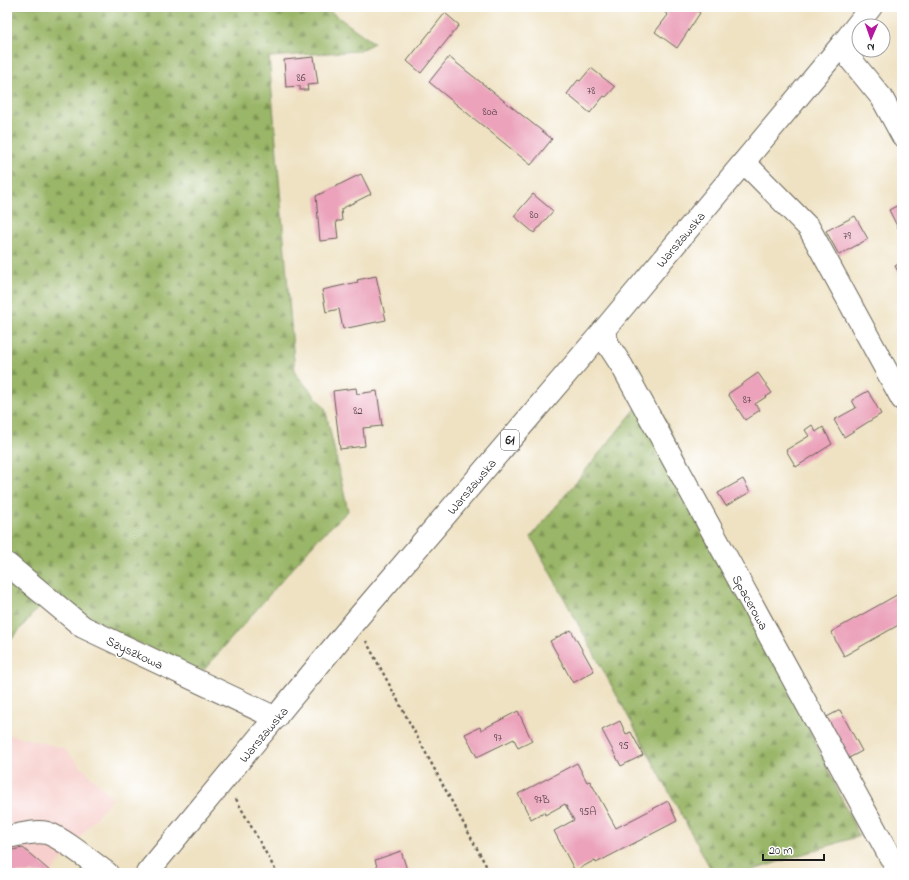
<svg xmlns="http://www.w3.org/2000/svg" width="909" height="880" font-family="'Indie Flower',sans-serif">
  <style>
    .built { fill: #f7d0cd }
    .forest { fill: url(#forest-firs); stroke: #5b6942 }
    .building { fill: #eba2ba }
    .lines { fill: none; stroke-linecap: round; stroke-linejoin: round }
    .minor-casing { stroke: #666156; stroke-width: 24 }
    .major-casing { stroke: #666156; stroke-width: 24 }
    .path { stroke: #666156; stroke-width: 2.5; stroke-dasharray: 3 3; stroke-linecap: butt }
    .minor { stroke: #fff; stroke-width: 22 }
    .major { stroke: #fff; stroke-width: 22 }
    .labels { text-anchor: middle; stroke-width: 3; stroke-linejoin: round; paint-order: stroke }
    .number-label { font-size: 11px; fill: #503e44 }
    .shield { fill: #fff; stroke: #606060; stroke-width: 1 }
    .shield-label { font-size: 12px; font-weight: bold; fill: #1c1c1c }
    .street-label { font-size: 13px; fill: #1c1c1c; stroke: #fff }
  </style>
  <defs>
    <pattern id="forest-firs" width="22" height="20" patternUnits="userSpaceOnUse"><rect width="22" height="20" fill="#9ab667"/><path d="M5 1l3.5 6h-7zM16 11l3.5 6h-7z" fill="#7d9354"/></pattern>
  </defs>
  <rect width="100%" height="100%" fill="#fff"/>
  <filter id="ink" filterUnits="userSpaceOnUse"><feTurbulence type="fractalNoise" baseFrequency=".025" numOctaves="2"/><feDisplacementMap in="SourceGraphic" scale="8" xChannelSelector="R" yChannelSelector="G"/><feConvolveMatrix kernelMatrix="1 2 1 2 8 2 1 2 1" color-interpolation-filters="sRGB"/></filter>
  <filter id="wash" filterUnits="userSpaceOnUse"><feTurbulence type="fractalNoise" baseFrequency=".012" numOctaves="4" result="noise"/><feDisplacementMap in="SourceGraphic" scale="16" xChannelSelector="R" yChannelSelector="G"/><feGaussianBlur stdDeviation="0.9" result="paint"/><feColorMatrix in="noise" values="0 0 0 0 0 0 0 0 0 0 0 0 0 0 0 0 0 1.4 0 .05"/><feComposite in="paint" operator="in"/></filter>
  <g filter="url(#wash)">
    <rect width="100%" height="100%" fill="#efe2c3"/>
    <path class="built" d="M7 734 63 748 112 798 51 873H7Z"/>
    <g class="forest">
      <path d="M7 7H324L374 43 358 51 269 57 295 373 325 408 348 511 317 540 203 671 125 637 53 595 31 616 7 645Z"/>
      <path d="M651 390 859 836 744 873H713L531 537Z"/>
    </g>
    <g id="blocks">
      <g class="building">
        <path d="M665 7H692L700 13 677 48 655 32 668 15 662 10Z"/>
        <path d="M445 13 459 25 421 73 407 61Z"/>
        <path d="M314 57 318 84 307 85 308 90H300V86L286 87 284 60Z"/>
        <path d="M449 57 552 139 531 165 429 82Z"/>
        <path d="M591 68 615 87 606 97 604 96 590 113 567 94 578 80 580 81Z"/>
        <path d="M361 174 371 194 341 209 342 221H336L338 239 320 241 316 196Z"/>
        <path d="M533 194 553 211 534 233 514 216Z"/>
        <path d="M902 203V236L889 210Z"/>
        <path d="M855 216 868 239 839 255 826 231Z"/>
        <path d="M902 262V276H901L895 266Z"/>
        <path d="M376 276 386 320 343 329 339 309 326 312 322 290 358 282 357 280Z"/>
        <path d="M758 373 772 393 755 404 760 410 745 420 728 394Z"/>
        <path d="M356 388 357 394 377 391 382 426 363 428 365 446 340 449 333 391Z"/>
        <path d="M868 391 881 414 844 437 834 420 856 408 852 400Z"/>
        <path d="M812 425 816 432 823 427 832 444 796 467 786 450 809 436 805 430Z"/>
        <path d="M743 479 750 492 726 506 718 493Z"/>
        <path d="M902 592V623L844 656 831 632Z"/>
        <path d="M571 630 594 671 573 683 550 641Z"/>
        <path d="M840 710 862 751 847 759 825 718Z"/>
        <path d="M518 711 532 741 518 748 514 739 477 757 465 734 480 727 481 730Z"/>
        <path d="M620 721 626 734 631 732 643 755 621 766 602 730Z"/>
        <path d="M577 763 587 782 590 781 616 828 668 801 677 821 596 863 595 860 575 871 554 831 574 820 565 804 545 815 544 812 531 819 518 794Z"/>
        <path d="M23 848 51 872 50 873H7V851Z"/>
        <path d="M401 851 408 873H379L375 860Z"/>
      </g>
    </g>
  </g>
  <g filter="url(#ink)">
    <use href="#blocks" fill-opacity="0" stroke="#666156" stroke-width="1"/>
    <g class="lines">
      <g class="minor-casing">
        <g id="minor">
          <path d="M843 43 851 60 882 98 902 135"/>
          <path d="M744 162 809 228 902 399"/>
          <path d="M603 331 609 346 622 366 899 873"/>
          <path d="M7 564 83 627 276 718"/>
          <path d="M7 837C20 835 35 830 47 833 63 838 93 863 107 873"/>
        </g>
      </g>
      <g class="major-casing">
        <path id="major" d="M147 873 355 621 603 331 843 43 871 7"/>
      </g>
      <g class="path">
        <path d="M366 641 490 873"/>
        <path d="M236 799 277 873"/>
      </g>
      <use href="#minor" class="minor"/>
      <use href="#major" class="major"/>
    </g>
  </g>
  <g class="labels">
    <g class="number-label">
      <text x="301" y="81">86</text>
      <text x="591" y="94">78</text>
      <text x="490" y="115">80a</text>
      <text x="534" y="218">80</text>
      <text x="847" y="239">79</text>
      <text x="747" y="403">87</text>
      <text x="358" y="414">82</text>
      <text x="498" y="741">97</text>
      <text x="624" y="749">95</text>
      <text x="542" y="803">97B</text>
      <text x="588" y="815">95A</text>
    </g>
    <rect class="shield" x="501" y="430" width="18" height="20" rx="3"/>
    <g class="shield-label">
      <text x="510" y="444">61</text>
    </g>
    <g class="street-label">
      <text transform="translate(680 239) rotate(-50)" y="5">Warszawska</text>
      <text transform="translate(471 486) rotate(-50)" y="5">Warszawska</text>
      <text transform="translate(751 602) rotate(61)" y="5">Spacerowa</text>
      <text transform="translate(135 652) rotate(25)" y="5">Szyszkowa</text>
      <text transform="translate(263 734) rotate(-50)" y="5">Warszawska</text>
    </g>
  </g>
  <rect width="909" height="880" fill="none" stroke="#fff" stroke-width="24"/>
  <g transform="translate(871 38) rotate(182)"><circle r="19" fill="#ffffff" stroke="#a4a4a4"/>
  <path d="M0-3L7 15L0 10L-7 15Z" fill="#b5179e"/>
  <text y="-6" font-size="11" font-weight="bold" text-anchor="middle" fill="#1c1c1c">N</text>
  </g>
  <path d="M763 854v6h61v-6" fill="none" stroke="#1c1c1c" stroke-width="2"/>
  <text x="769" y="854" font-size="12" fill="#1c1c1c" stroke="#ffffff" stroke-width="3" paint-order="stroke">20 m</text>
</svg>
